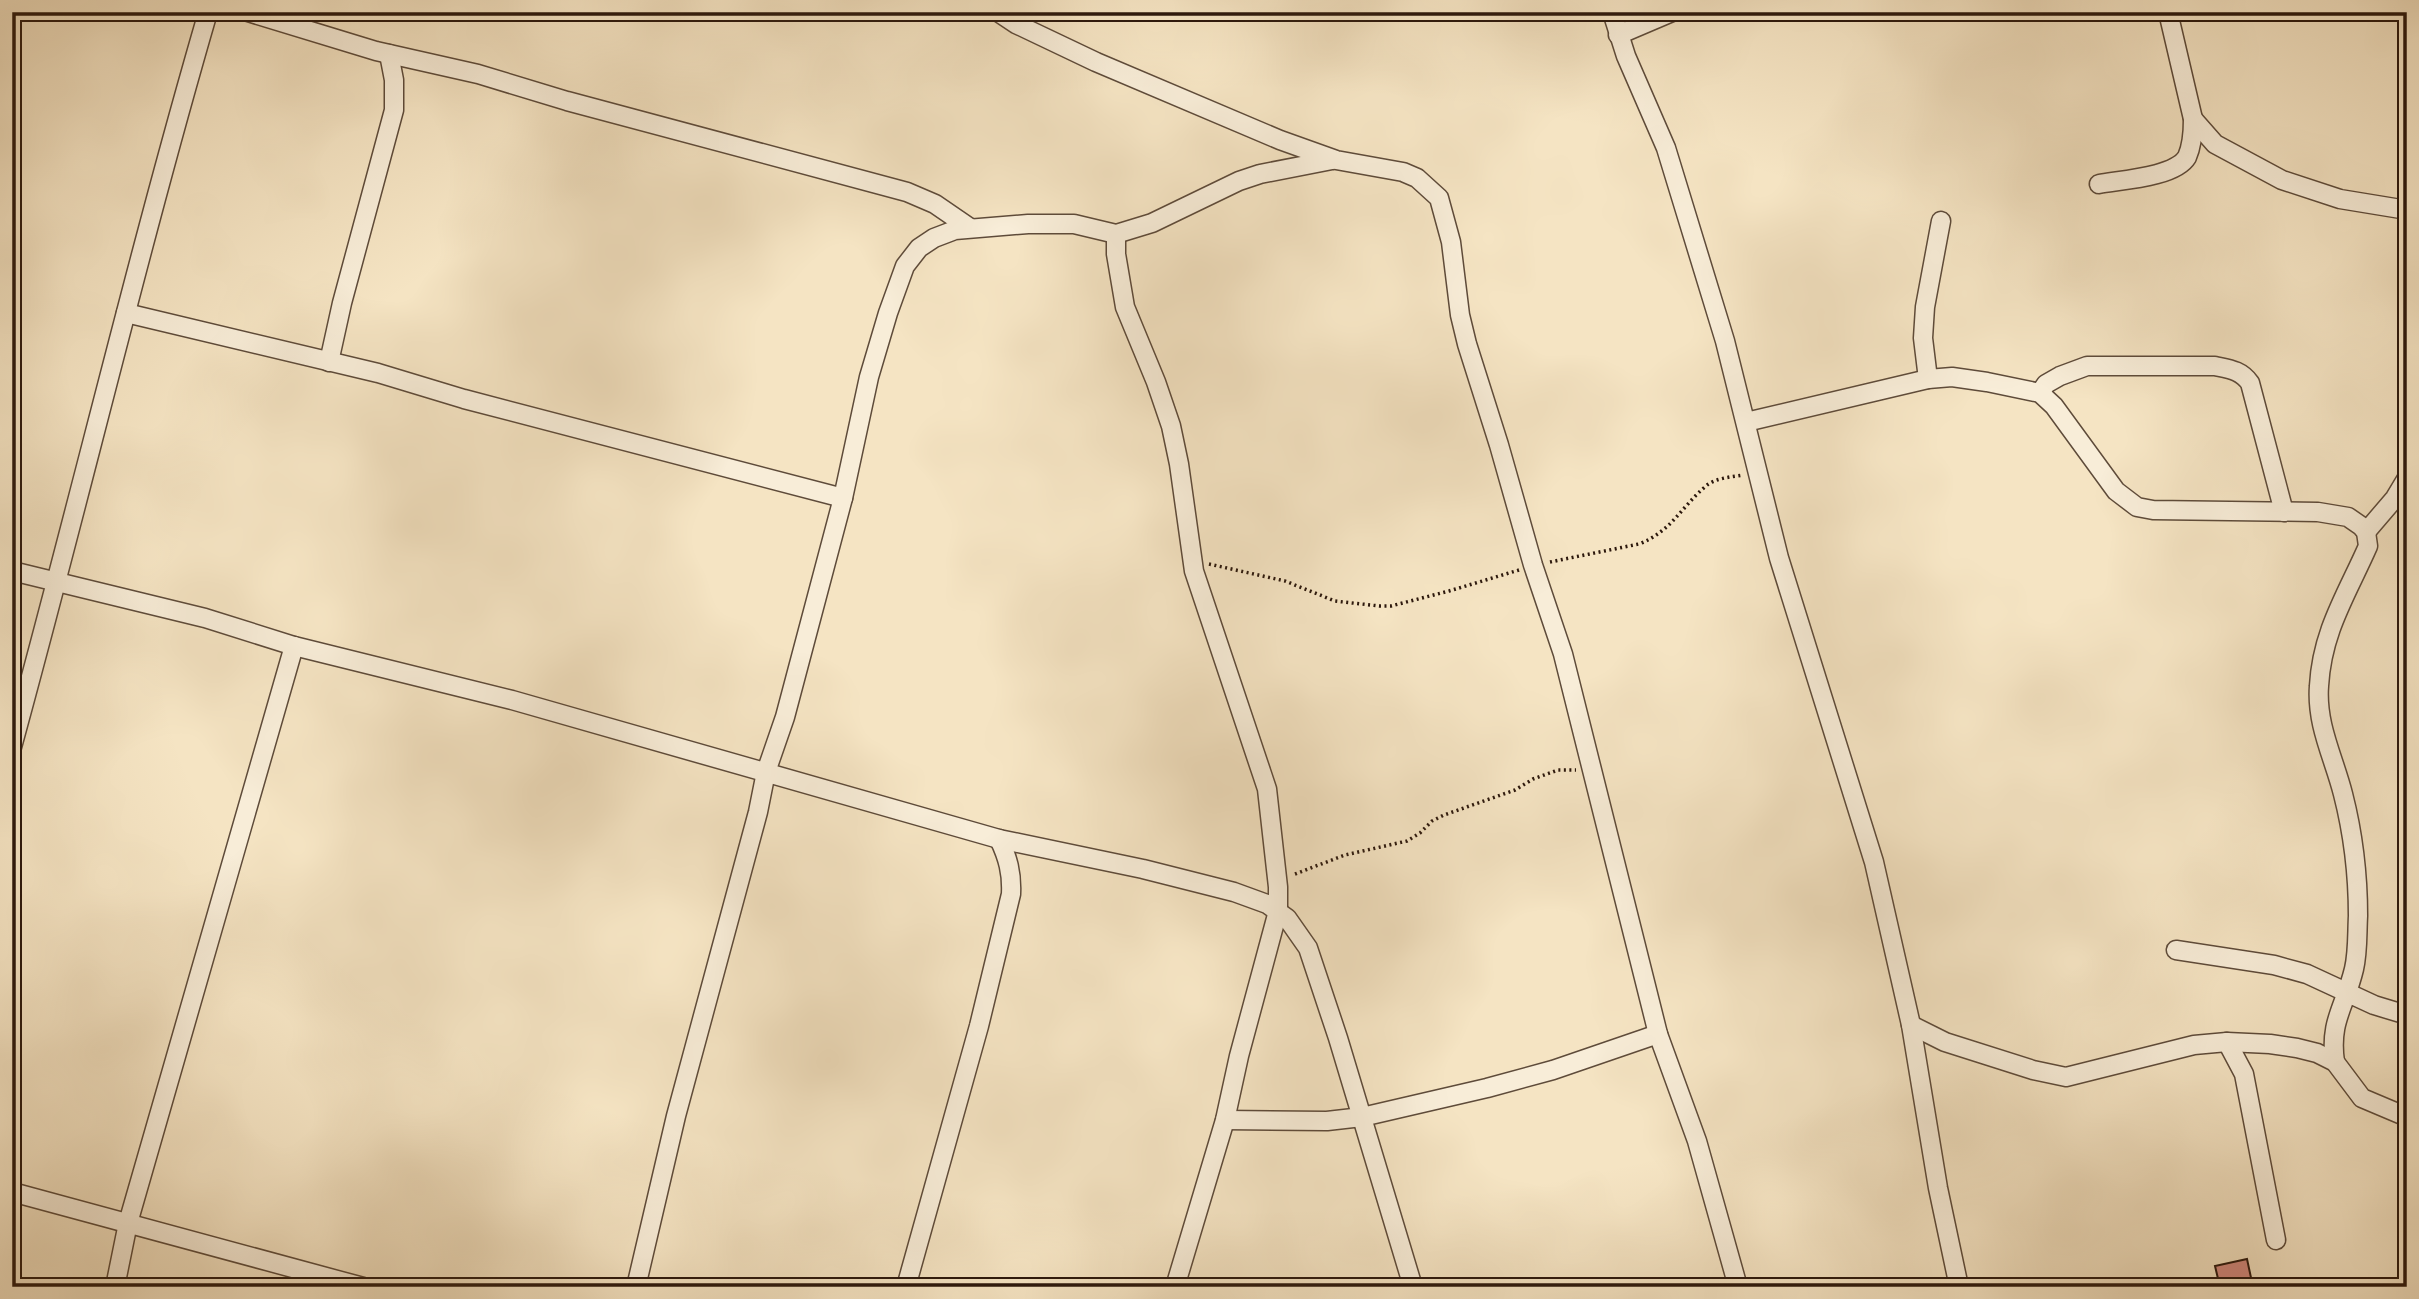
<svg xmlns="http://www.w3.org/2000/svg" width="2419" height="1299" font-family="'IM FELL English',serif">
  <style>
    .building { fill: #d2897e; stroke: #2c180d; stroke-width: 2 }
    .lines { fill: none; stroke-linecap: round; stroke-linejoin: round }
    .street-casing { stroke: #5e4b3a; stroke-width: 21 }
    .path { stroke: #2c180d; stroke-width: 3.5; stroke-dasharray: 2 3.5; stroke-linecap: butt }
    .street { stroke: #f8edd8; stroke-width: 18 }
  </style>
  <rect width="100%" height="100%" fill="#f5e4c3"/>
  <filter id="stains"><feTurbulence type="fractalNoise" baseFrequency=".00286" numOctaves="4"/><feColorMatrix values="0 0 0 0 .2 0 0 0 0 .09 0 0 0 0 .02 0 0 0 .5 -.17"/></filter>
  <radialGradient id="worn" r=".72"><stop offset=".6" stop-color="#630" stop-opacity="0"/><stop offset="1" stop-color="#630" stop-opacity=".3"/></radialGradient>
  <path class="building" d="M2247 1259 2253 1287H2220L2215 1266Z"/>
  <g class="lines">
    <g class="street-casing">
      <g id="street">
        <path d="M248 12 376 51 478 74 567 101 907 192 935 204 970 228"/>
        <path d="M998 12 1016 24 1096 62 1280 140 1336 160 1403 172 1417 178 1439 198 1451 242 1460 315 1467 344 1499 445 1533 565 1563 654 1658 1034 1697 1141 1738 1287"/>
        <path d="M1612 12 1626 56 1666 148 1725 341 1779 558 1874 862 1911 1025 1938 1188 1959 1287"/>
        <path d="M1618 35 1672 12"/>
        <path d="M2193 119 2215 144 2282 180 2340 199 2407 210"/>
        <path d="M2099 184C2121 180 2175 177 2187 157 2192 146 2193 130 2193 119L2168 12"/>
        <path d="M1116 234V254L1125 307 1156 382 1171 426 1179 464 1194 571 1267 789 1278 887V911L1239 1056 1225 1120 1175 1287"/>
        <path d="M126 313 378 373 464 399 843 498"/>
        <path d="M329 362 342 303 394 110V80L389 54"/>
        <path d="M1928 379 1923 338 1925 307 1941 221"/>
        <path d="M2040 393 2046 384 2060 376 2087 366H2215C2229 369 2241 370 2250 383L2284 512"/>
        <path d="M1746 422 1928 379 1952 377 1987 382 2040 393 2054 406 2116 491 2137 507 2153 510 2318 512 2348 517 2361 526 2366 532 2368 546C2347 594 2322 631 2319 686 2316 725 2334 758 2343 794 2353 833 2358 877 2358 916 2357 934 2358 952 2354 969 2345 1007 2329 1021 2335 1062"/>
        <path d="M2366 532 2395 498 2407 478"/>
        <path d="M12 571 205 618 294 646 512 700 999 839 1143 869 1234 892 1267 904 1287 918 1308 948 1338 1038 1413 1287"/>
        <path d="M12 747C79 503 137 256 208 12"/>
        <path d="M2176 950 2274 965 2307 974 2374 1005 2407 1015"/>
        <path d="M1911 1025 1945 1042 2033 1070 2066 1077 2194 1045 2227 1042 2270 1044 2297 1048 2317 1053 2335 1062 2362 1098 2407 1117"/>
        <path d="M2227 1042 2244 1074 2276 1240"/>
        <path d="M1225 1120 1327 1121 1362 1117 1487 1088 1553 1070 1658 1034"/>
        <path d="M12 1192 363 1287"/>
        <path d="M115 1287 128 1223 294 646"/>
        <path d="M636 1287 676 1116 758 812 766 772 785 717 843 498 869 377 888 313 905 266 919 248 934 238 955 230 1028 224H1074L1116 234 1152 223 1239 181 1260 174 1332 160"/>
        <path d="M906 1287 979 1026 1011 894C1012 873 1008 858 999 839"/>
      </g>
    </g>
    <g class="path">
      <path d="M1550 562 1639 544C1672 531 1681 507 1706 486 1715 478 1731 477 1743 475"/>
      <path d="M1209 564 1285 581 1335 601 1379 606H1391L1449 591 1519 570"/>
      <path d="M1295 874 1345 855 1407 841 1420 833 1432 821 1444 815 1515 790 1533 779 1558 770H1576"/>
    </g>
    <use href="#street" class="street"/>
  </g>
  <rect width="2419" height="1299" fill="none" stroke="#f5e4c3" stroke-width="42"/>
  <rect x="14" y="14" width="2391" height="1271" fill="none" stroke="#2c180d" stroke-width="3.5"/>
  <rect x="21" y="21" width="2377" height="1257" fill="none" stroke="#2c180d" stroke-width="2"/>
  <rect width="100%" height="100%" filter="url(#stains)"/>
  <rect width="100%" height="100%" fill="url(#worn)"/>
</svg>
